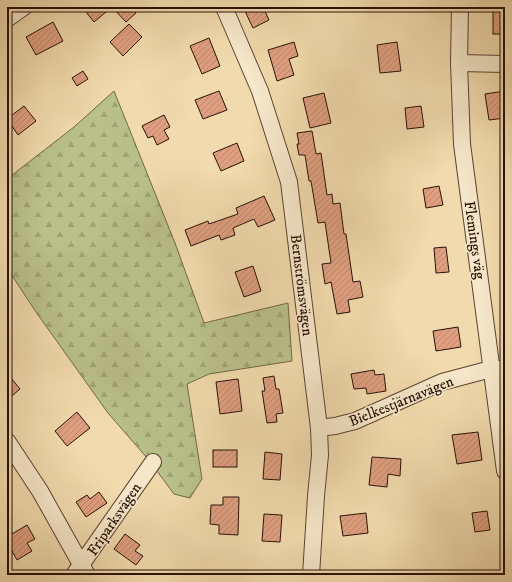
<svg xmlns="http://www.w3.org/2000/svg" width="512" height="582" font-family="'IM FELL DW Pica',serif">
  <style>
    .forest { fill: url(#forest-firs); stroke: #716848 }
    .building { fill: url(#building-hatch); stroke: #291107 }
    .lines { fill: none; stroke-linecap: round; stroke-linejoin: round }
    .minor-casing { stroke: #5b4330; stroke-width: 18 }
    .minor { stroke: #f6e7ca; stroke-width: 16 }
    .labels { text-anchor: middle; stroke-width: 3.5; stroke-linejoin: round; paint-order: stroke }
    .street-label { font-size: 15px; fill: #291107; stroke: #f6e7ca }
  </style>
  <defs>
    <pattern id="forest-firs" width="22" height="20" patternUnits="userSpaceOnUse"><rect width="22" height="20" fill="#b9c08a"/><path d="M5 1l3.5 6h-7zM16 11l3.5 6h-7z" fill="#9fa476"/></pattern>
    <pattern id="building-hatch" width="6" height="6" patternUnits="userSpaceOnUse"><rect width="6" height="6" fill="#df9f80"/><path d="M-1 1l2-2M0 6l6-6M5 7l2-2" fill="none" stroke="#bf886d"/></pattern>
  </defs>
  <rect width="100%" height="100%" fill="#f1daad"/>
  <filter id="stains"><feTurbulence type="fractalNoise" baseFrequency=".005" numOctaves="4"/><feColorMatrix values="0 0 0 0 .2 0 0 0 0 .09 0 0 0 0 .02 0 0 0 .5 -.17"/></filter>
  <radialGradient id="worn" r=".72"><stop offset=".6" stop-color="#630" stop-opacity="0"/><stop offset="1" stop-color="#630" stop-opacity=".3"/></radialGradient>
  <path class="forest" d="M114 91 175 243 204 323 288 303 292 361 209 374 187 384 202 479 190 498 174 494 148 459 108 413 36 312 7 268V179L74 127Z"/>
  <g class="building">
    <path d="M82 7H131L136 13 126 22 112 7 94 22Z"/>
    <path d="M243 7H263L269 20 253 28Z"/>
    <rect x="493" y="10" width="12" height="24"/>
    <path d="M53 22 63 41 36 55 26 37Z"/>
    <path d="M129 24 142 37 123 56 110 42Z"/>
    <path d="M209 38 220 66 202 74 190 46Z"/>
    <path d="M294 42 298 56 289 59 294 75 277 81 268 50Z"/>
    <path d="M397 42 401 71 380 73 377 45Z"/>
    <path d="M83 71 88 79 77 86 72 78Z"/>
    <path d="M219 91 227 110 203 119 195 100Z"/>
    <path d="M505 91V118L489 120 485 94Z"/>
    <path d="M324 93 331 123 310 128 303 98Z"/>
    <path d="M24 106 36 121 18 135 7 119Z"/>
    <path d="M421 106 424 127 407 129 405 108Z"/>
    <path d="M164 115 170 127 164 130 169 139 157 145 153 136 148 138 142 126Z"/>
    <path d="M312 131 316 154 321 153 327 195 332 194 333 204 340 203 344 234H346L353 282 360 281 363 297 348 300 350 312 337 314 331 282 325 284 322 264 331 263 325 222 318 223 311 181H309L305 155H299L297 144H299L297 133Z"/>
    <path d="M237 143 244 161 221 171 213 153Z"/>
    <path d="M439 186 443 205 426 208 423 189Z"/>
    <path d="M264 196 275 220 258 227 254 219 233 228 235 235 221 240 219 235 191 246 185 230 208 221 209 224 238 214 236 208Z"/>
    <path d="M446 247 449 272 436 273 434 248Z"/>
    <path d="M253 266 261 291 244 297 235 272Z"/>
    <path d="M458 327 461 347 436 351 433 331Z"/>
    <path d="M374 370 375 375 384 374 386 391 367 394 366 388 354 389 351 374Z"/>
    <path d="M7 373 20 389 7 400Z"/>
    <path d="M274 376 276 389H279L283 413 276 414 277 422 267 423 262 391H265L263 378Z"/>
    <path d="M238 379 242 411 220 414 216 382Z"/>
    <path d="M77 412 90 428 67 446 55 431Z"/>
    <path d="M478 432 482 460 457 464 452 435Z"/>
    <rect x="213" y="450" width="24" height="17"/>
    <path d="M265 452 282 454 280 480 263 479Z"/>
    <path d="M372 457 401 459 400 476 388 474 387 487 369 485Z"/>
    <path d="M99 492 107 503 86 517 76 502 87 495 90 499Z"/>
    <path d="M223 497H239L238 535 219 534V525L210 524 211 505H223Z"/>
    <path d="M487 511 490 530 475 532 472 513Z"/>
    <path d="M366 513 368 533 343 536 340 516Z"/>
    <path d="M264 514 282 515 280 542 262 541Z"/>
    <path d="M27 525 35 539 27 543 32 551 17 560 7 542V537Z"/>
    <path d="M125 534 140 545 135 551 143 556 136 565 114 549Z"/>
  </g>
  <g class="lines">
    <g class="minor-casing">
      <g id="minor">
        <path d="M224 7 260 91 289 182 319 428 320 455 316 496 311 575"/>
        <path d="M460 7 459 63 462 144 505 471"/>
        <path d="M7 19 24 7"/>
        <path d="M459 63 505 64"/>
        <path d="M319 428 335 426 355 421 442 382 491 369H505"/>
        <path d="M7 441 40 491 87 575"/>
        <path d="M74 575 153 462"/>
      </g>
    </g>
    <use href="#minor" class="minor"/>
  </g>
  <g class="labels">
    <g class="street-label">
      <text transform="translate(475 240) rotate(82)" y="5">Flemings väg</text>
      <text transform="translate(302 285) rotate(83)" y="5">Bernströmsvägen</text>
      <text transform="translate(401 401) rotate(-22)" y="5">Bielkestjärnavägen</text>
      <text transform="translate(114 519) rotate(-56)" y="5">Friparksvägen</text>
    </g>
  </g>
  <rect width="512" height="582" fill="none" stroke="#f1daad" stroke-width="24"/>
  <rect x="8" y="8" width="496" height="566" fill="none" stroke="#291107" stroke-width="2"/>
  <rect x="12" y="12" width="488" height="558" fill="none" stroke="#291107"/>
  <rect width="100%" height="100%" filter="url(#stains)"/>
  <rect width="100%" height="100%" fill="url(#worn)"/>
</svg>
